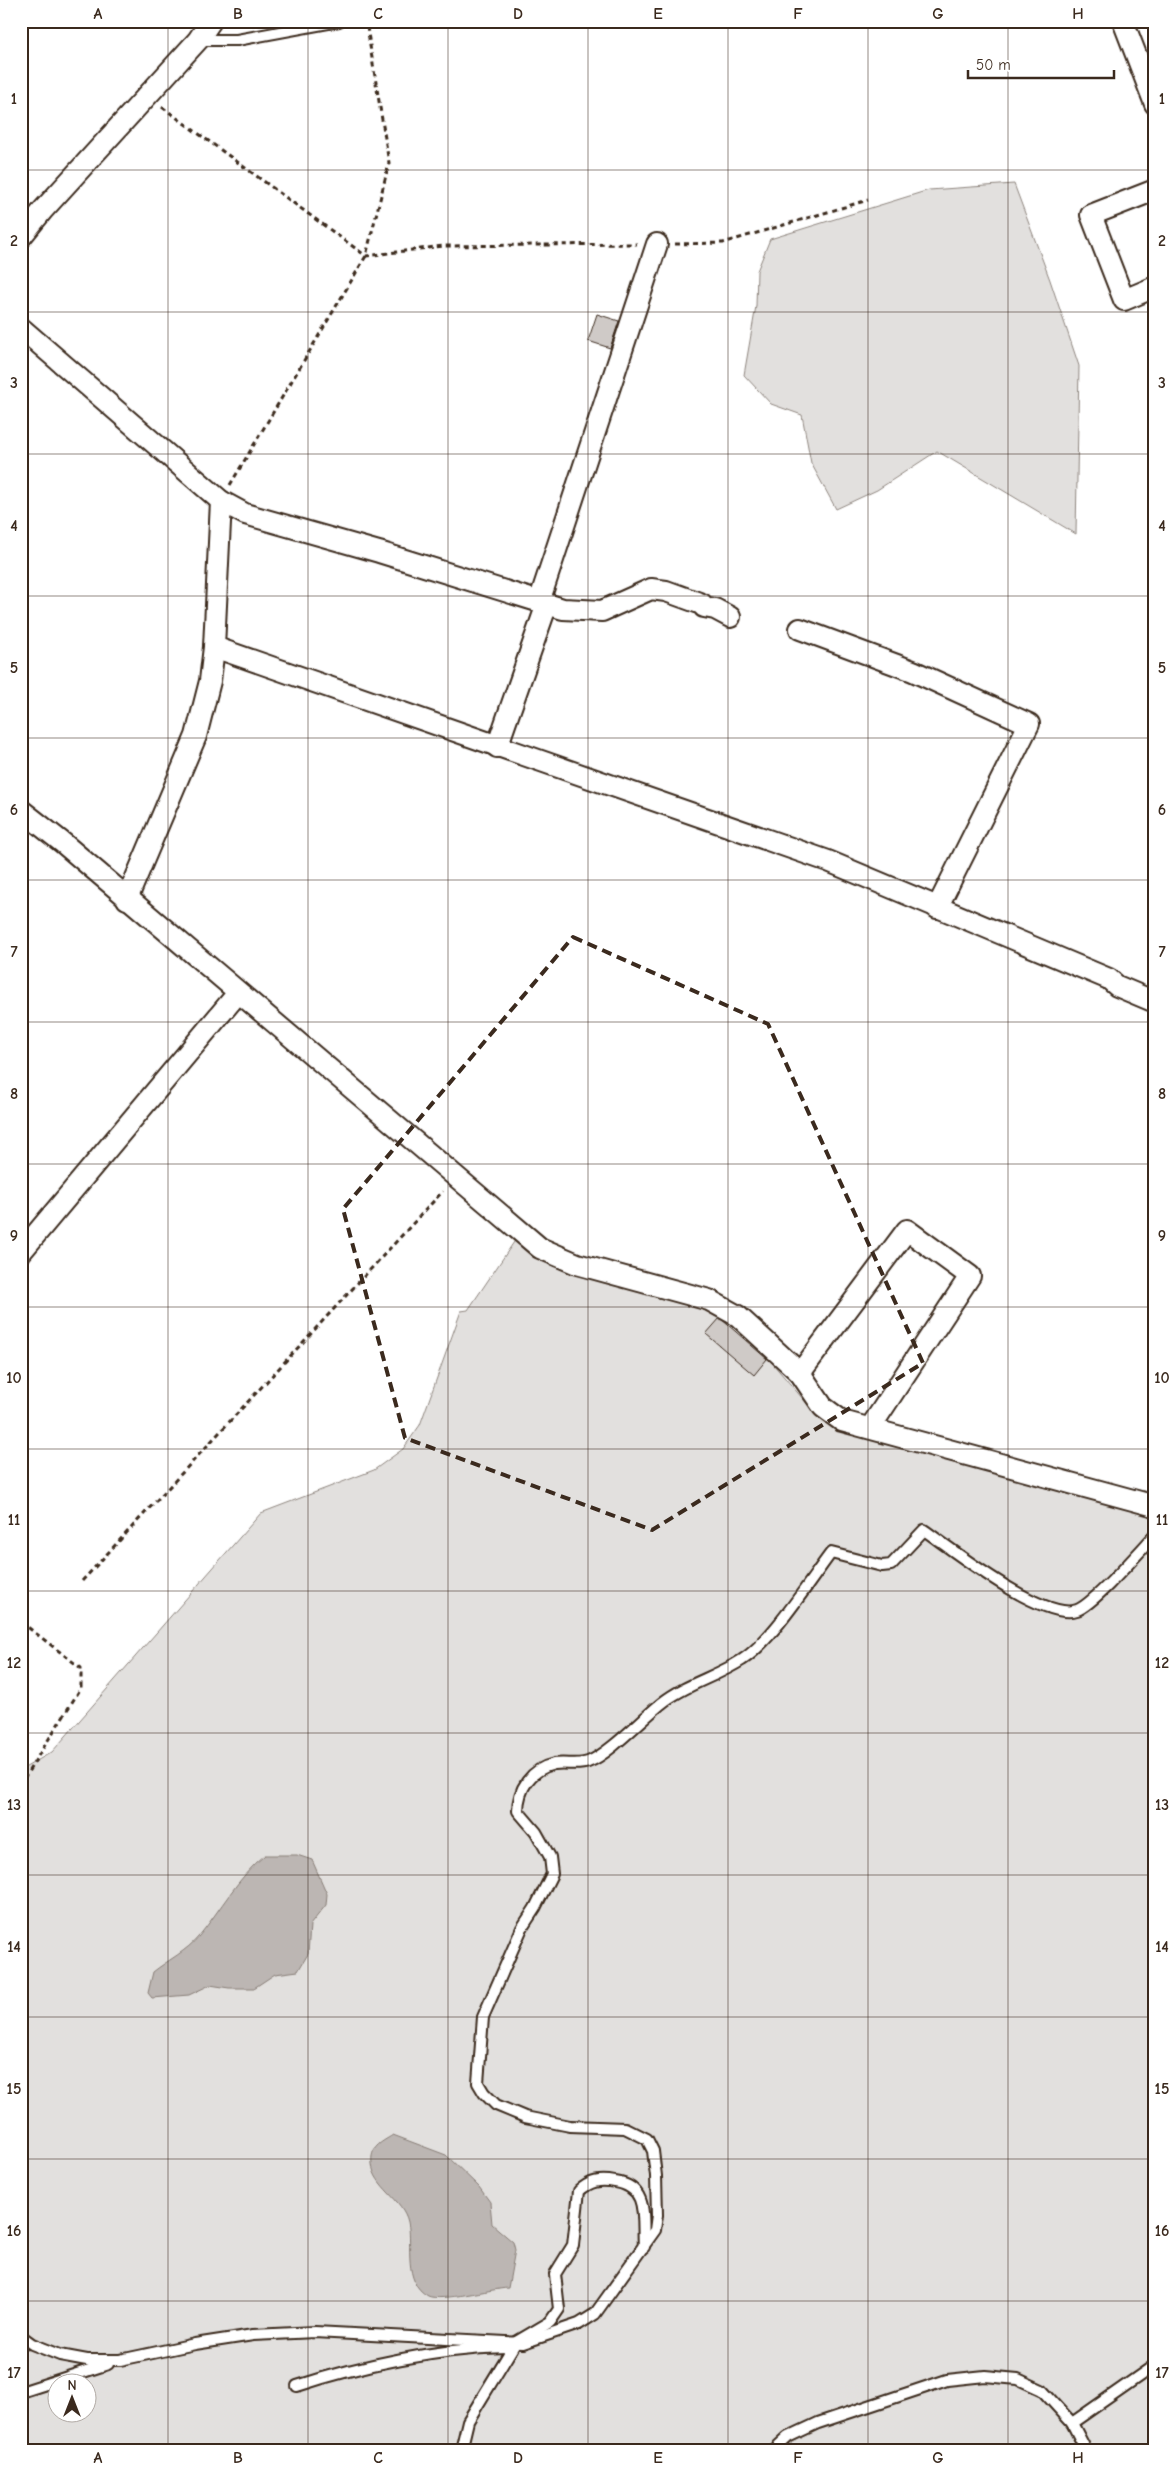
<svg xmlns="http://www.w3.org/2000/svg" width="1176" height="2471" font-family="'Comic Neue',sans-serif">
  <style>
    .green { fill: #e2e0de; stroke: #8e857e; fill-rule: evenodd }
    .water { fill: #bcb6b3; stroke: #887e77 }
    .building { fill: #cfcac7; stroke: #3b2a1e }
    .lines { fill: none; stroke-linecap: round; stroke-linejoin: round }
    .lane-casing { stroke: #3b2a1e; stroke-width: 14 }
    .street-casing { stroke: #3b2a1e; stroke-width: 24 }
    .path { stroke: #3b2a1e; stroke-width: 3; stroke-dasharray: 5 4; stroke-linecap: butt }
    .lane { stroke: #fff; stroke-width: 10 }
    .street { stroke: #fff; stroke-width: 20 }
    .marked { fill: none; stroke: #3b2a1e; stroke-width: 4; stroke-dasharray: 10 6; stroke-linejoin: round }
    .grid { fill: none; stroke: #3b2a1e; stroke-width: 1; stroke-opacity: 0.55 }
    .neatline { fill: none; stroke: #3b2a1e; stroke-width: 2 }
    .grid-label { font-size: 16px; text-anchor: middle; font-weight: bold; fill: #3b2a1e }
  </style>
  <rect width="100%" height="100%" fill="#fff"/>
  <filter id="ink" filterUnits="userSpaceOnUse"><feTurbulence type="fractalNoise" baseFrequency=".02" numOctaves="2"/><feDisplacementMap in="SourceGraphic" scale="10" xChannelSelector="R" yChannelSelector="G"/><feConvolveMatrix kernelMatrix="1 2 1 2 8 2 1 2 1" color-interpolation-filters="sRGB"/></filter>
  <g filter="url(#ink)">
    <g class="green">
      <path d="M1014 184 1050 280 1079 366 1076 534 937 451 877 490 836 509 811 463 802 415 771 404 744 375 756 306 757 271 770 239 929 190Z"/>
      <path d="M516 1239 673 1288 743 1329 815 1413 829 1424 1155 1514V1529L1138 1548 1145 1554 1155 1544V2450H21V1770L52 1752 261 1513 374 1470 403 1449 420 1425 461 1311 468 1310ZM58 2384H88V2414H58Z"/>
    </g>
    <g class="water">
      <path d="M265 1855H297L312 1860 327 1894 326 1905 310 1925 308 1954 298 1971 275 1974 254 1988H229L210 1985 189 1995 152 1998 148 1993 153 1972C168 1960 187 1951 199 1936 221 1909 238 1877 265 1855Z"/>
      <path d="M393 2135 446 2155 479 2187 490 2202 492 2224 513 2242 515 2250 508 2288C491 2289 441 2302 428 2296 402 2282 413 2245 408 2222 403 2199 374 2187 372 2164 370 2147 380 2143 393 2135Z"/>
    </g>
    <g class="building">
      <path d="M597 314 619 321 610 348 588 341Z"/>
      <path d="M720 1318 767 1359 754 1375 706 1334Z"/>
    </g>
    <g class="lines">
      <g class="lane-casing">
        <g id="lane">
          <path d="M198 40H237L339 21"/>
          <path d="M21 2336 32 2344 60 2355 87 2360H120L195 2344 253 2335 315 2332 523 2343 579 2324 595 2314 655 2230 657 2215 656 2176 653 2151 647 2139 625 2128 570 2126 525 2117 496 2105 484 2093 478 2083 483 2017 522 1928 535 1908 552 1874 550 1857 536 1832 518 1811C518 1789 531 1769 554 1764 565 1762 578 1766 588 1762 608 1755 643 1718 662 1703 686 1684 716 1677 742 1660 771 1642 809 1582 831 1553L882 1566 891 1565 924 1530C953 1550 1044 1622 1077 1610 1094 1604 1140 1551 1155 1535"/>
          <path d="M297 2386C361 2365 438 2349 505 2347"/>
          <path d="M21 2392 108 2364"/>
          <path d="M461 2450 468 2421 516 2342 550 2322 559 2309 555 2274 573 2245 579 2191C590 2181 600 2179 615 2182 650 2187 642 2218 644 2247"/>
          <path d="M774 2450 788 2437 818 2423 947 2380 985 2376 1018 2379 1042 2390 1072 2423"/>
          <path d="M1086 2450 1072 2423 1155 2365"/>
        </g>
      </g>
      <g class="street-casing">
        <g id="street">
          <path d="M1123 21 1155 104"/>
          <path d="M1155 190 1091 215 1124 300 1155 287"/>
          <path d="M21 237 43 210 198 40 211 21"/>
          <path d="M21 328 221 501 245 514 379 552 563 609 602 611 651 589 666 591 702 604 704 607 715 609 730 617"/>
          <path d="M539 602 657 244"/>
          <path d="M800 629 913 671 1029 724 937 908"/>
          <path d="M214 647 828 861 1109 979 1117 986 1155 1002"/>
          <path d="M497 747 547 604"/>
          <path d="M21 810 63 843 540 1248 577 1264 709 1300 738 1316 800 1373 823 1407 842 1421 1155 1506"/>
          <path d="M127 899 196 736 210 681 214 647 221 501"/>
          <path d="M21 1252 238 993"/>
          <path d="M800 1373 907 1230 970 1276 870 1428"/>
        </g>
      </g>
      <g class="path">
        <path d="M162 107 366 256 443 246 637 244"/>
        <path d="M675 244 723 243 868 200"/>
        <path d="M230 485 366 256 389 163 366 21"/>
        <path d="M82 1581 443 1191"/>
        <path d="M21 1622 81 1668V1688L21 1783"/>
      </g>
      <use href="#lane" class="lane"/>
      <use href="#street" class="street"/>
    </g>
  </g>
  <path class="marked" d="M573 937 768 1024 923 1363 652 1530 405 1438 343 1209Z"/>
  <path class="grid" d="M168 21V2450M308 21V2450M448 21V2450M588 21V2450M728 21V2450M868 21V2450M1008 21V2450M21 170H1155M21 312H1155M21 454H1155M21 596H1155M21 738H1155M21 880H1155M21 1022H1155M21 1164H1155M21 1307H1155M21 1449H1155M21 1591H1155M21 1733H1155M21 1875H1155M21 2017H1155M21 2159H1155M21 2301H1155"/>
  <rect width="1176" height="2471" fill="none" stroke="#fff" stroke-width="55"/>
  <g transform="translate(72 2398)"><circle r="24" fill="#ffffff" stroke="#b1aaa5"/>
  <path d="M0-4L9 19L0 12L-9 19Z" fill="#3b2a1e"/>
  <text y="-8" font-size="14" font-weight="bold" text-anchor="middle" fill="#3b2a1e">N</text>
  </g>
  <path d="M968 70v8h146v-8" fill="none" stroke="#3b2a1e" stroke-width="2.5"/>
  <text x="976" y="70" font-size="15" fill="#3b2a1e" stroke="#ffffff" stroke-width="4" paint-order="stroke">50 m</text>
  <rect x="28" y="28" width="1120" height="2416" class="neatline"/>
  <g class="grid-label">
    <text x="98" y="19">A</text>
    <text x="238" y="19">B</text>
    <text x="378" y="19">C</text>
    <text x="518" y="19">D</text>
    <text x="658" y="19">E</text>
    <text x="798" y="19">F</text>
    <text x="938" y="19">G</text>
    <text x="1078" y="19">H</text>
    <text x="14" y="104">1</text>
    <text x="1162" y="104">1</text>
    <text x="14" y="246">2</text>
    <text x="1162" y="246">2</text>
    <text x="14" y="388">3</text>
    <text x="1162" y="388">3</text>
    <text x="14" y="531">4</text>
    <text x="1162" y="531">4</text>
    <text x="14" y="673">5</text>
    <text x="1162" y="673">5</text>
    <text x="14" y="815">6</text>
    <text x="1162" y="815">6</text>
    <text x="14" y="957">7</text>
    <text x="1162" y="957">7</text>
    <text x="14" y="1099">8</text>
    <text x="1162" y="1099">8</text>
    <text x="14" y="1241">9</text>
    <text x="1162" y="1241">9</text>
    <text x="14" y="1383">10</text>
    <text x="1162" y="1383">10</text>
    <text x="14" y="1525">11</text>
    <text x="1162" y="1525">11</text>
    <text x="14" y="1668">12</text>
    <text x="1162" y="1668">12</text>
    <text x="14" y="1810">13</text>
    <text x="1162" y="1810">13</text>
    <text x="14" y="1952">14</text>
    <text x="1162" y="1952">14</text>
    <text x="14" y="2094">15</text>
    <text x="1162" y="2094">15</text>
    <text x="14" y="2236">16</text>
    <text x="1162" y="2236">16</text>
    <text x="14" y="2378">17</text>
    <text x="1162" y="2378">17</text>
    <text x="98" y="2463">A</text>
    <text x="238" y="2463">B</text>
    <text x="378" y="2463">C</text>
    <text x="518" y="2463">D</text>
    <text x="658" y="2463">E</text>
    <text x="798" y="2463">F</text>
    <text x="938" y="2463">G</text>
    <text x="1078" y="2463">H</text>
  </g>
</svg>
